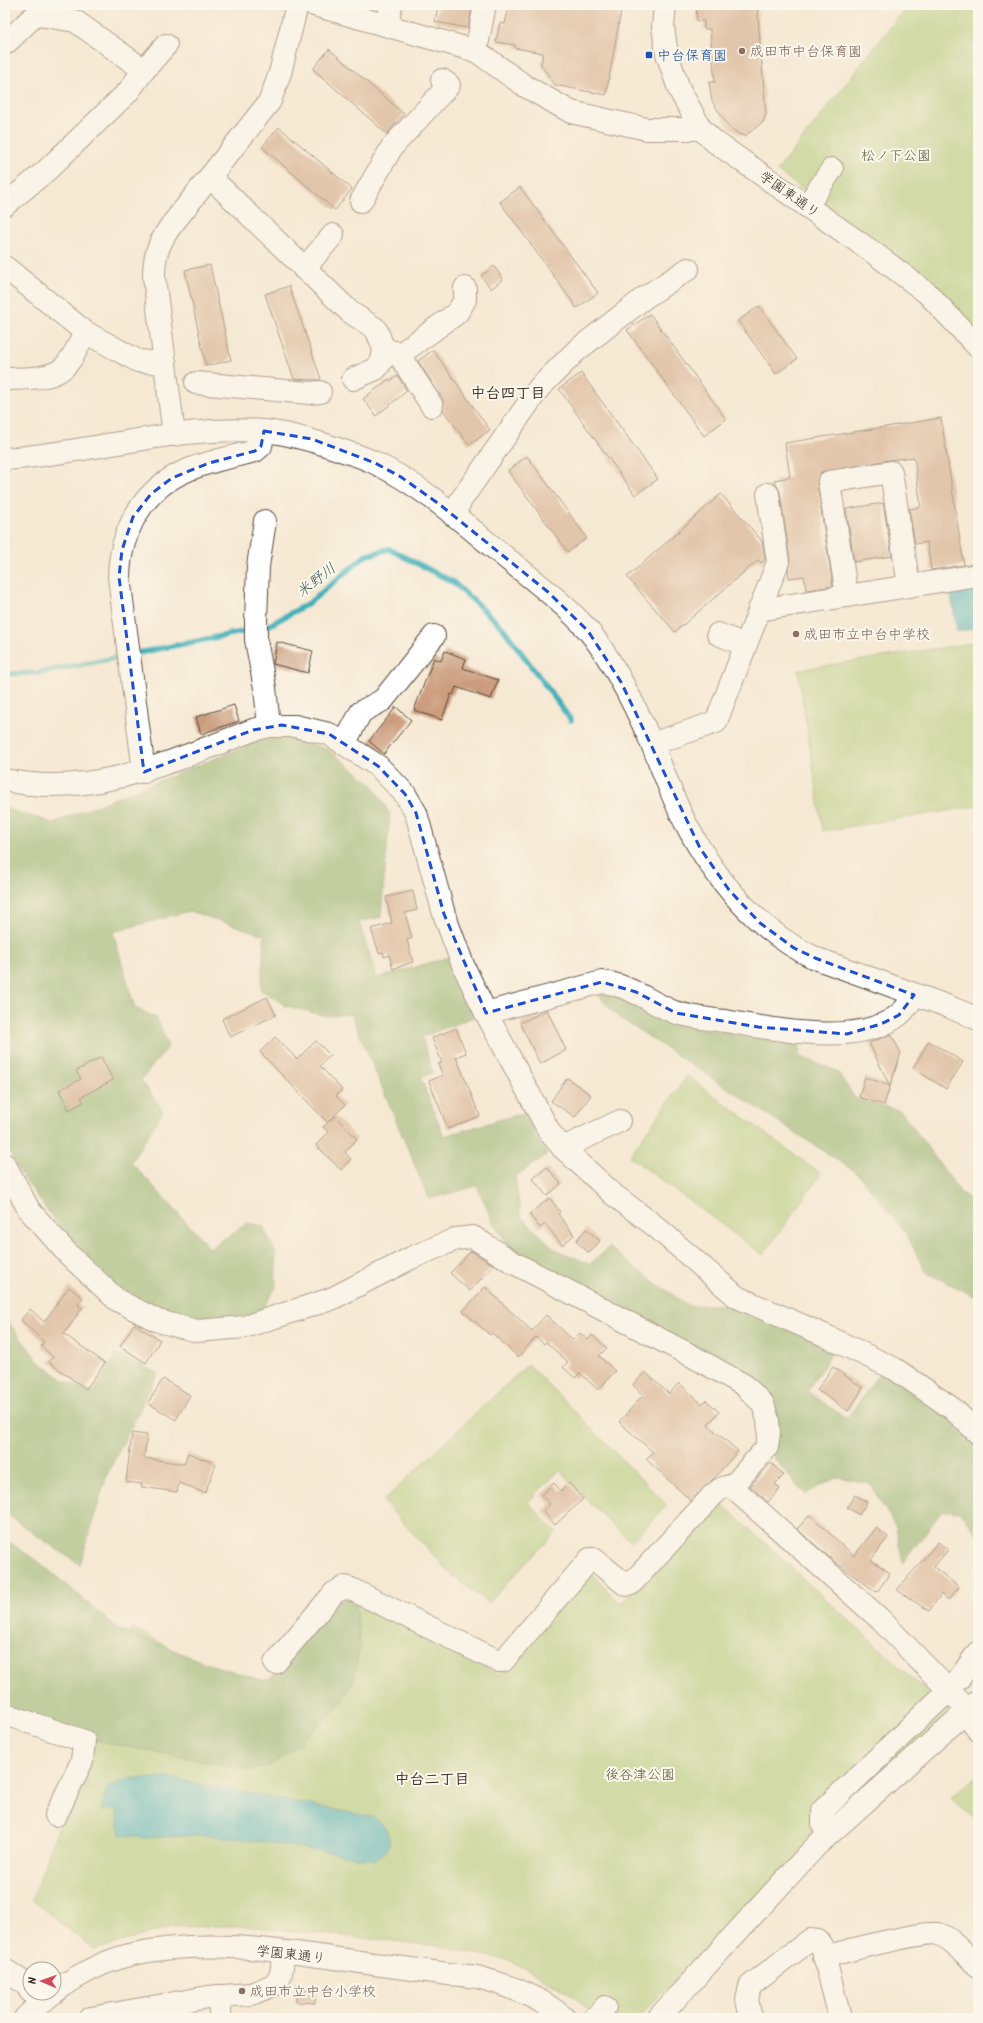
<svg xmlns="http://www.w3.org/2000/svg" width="983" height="2023" font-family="Kalam,'Klee One',sans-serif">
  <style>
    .green { fill: #a6c972; stroke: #707a48 }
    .forest { fill: #84ad64; stroke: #606c41 }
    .water { fill: #3fb0b8; stroke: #3d6d6b }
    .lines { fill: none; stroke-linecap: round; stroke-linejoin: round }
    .stream { stroke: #3fb0b8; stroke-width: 5.5 }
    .building { fill: #cb9c7d }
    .minor-casing { stroke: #574739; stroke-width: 24 }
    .minor { stroke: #fff; stroke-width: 22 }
    .marked { fill: none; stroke: #1d4ed8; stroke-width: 3; stroke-dasharray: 8 5; stroke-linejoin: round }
    .education-dot { fill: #8d6e63; stroke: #fbf7ec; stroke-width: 1.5 }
    .transit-dot { fill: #1a4fb4; stroke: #fbf7ec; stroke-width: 1.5 }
    .labels { text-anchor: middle; stroke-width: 4; stroke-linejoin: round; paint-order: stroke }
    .education-label { font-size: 14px; fill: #785e54; stroke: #fbf7ec; text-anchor: start }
    .transit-label { font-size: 14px; fill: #164399; stroke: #fbf7ec; text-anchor: start }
    .park-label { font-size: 14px; fill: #5b5a37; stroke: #fbf7ec }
    .street-label { font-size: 14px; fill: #3b2a1e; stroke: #fbf7ec }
    .neighbourhood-label { font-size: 15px; font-weight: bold; fill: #3b2a1e; stroke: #fbf7ec }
    .water-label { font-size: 15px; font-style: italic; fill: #3c5954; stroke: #fbf7ec }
  </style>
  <rect width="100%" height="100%" fill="#fbf7ec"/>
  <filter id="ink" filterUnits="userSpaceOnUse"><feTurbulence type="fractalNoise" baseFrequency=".025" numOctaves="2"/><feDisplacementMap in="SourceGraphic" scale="8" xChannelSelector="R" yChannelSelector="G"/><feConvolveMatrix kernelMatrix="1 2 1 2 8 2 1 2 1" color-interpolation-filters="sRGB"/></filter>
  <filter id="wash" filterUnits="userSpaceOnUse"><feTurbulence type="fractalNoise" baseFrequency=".012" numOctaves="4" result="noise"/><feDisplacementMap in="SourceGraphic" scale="16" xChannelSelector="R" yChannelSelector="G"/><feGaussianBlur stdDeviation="0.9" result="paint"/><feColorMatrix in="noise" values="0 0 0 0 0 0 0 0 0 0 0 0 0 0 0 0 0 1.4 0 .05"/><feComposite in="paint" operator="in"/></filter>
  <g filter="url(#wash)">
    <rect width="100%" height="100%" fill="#f6e9d4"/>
    <g class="green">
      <path d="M908 5H978V332L932 281 777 171Z"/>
      <path d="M978 642V806L823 831 798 670Z"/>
      <path d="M687 1076 821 1174 763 1255 629 1156Z"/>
      <path d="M528 1364 667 1505 631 1542 588 1501 560 1470 528 1502 556 1532 488 1603 451 1574 383 1501Z"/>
      <path d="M722 1504 950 1713 826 1830 637 2018H597L574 1996 509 1960 431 1945 244 1926 172 1927 94 1950 32 1899 132 1628 236 1682H267L337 1601 355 1597 498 1675 586 1568 620 1603Z"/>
      <path d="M978 1776V1821L950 1797Z"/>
    </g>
    <g class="forest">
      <path d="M294 738 329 750 372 784 390 814 381 917 359 922 377 978 449 957 474 1017 422 1037 433 1073 420 1076 444 1136 523 1113 547 1155 515 1177 521 1217 555 1249 590 1264 609 1247 635 1268 689 1306 731 1304 834 1350 807 1391 847 1419 880 1372 937 1405 978 1444V1535L959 1512 942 1511 903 1563 896 1527 869 1483 837 1477 805 1494 774 1459V1412L753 1379 509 1248 493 1222 477 1186 429 1199 351 1014 326 1016 286 1006 261 990 264 935 189 911 113 932 135 1008 157 1018 168 1047 141 1080 163 1111 131 1162 210 1248 248 1223 263 1226 276 1253V1287L259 1315 198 1319 158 1306 114 1285 54 1220 16 1167 5 1141V808L53 823 264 739Z"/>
      <path d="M603 991 683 1026 800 1043 799 1056 837 1071 855 1098 901 1111 961 1193 978 1204V1298L925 1272 906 1233 857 1173 620 1018 609 1008 596 992Z"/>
      <path d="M5 1318 39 1362 65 1381 94 1392 116 1354 158 1373 107 1475 80 1565 24 1527 5 1512Z"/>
      <path d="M5 1539 44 1566 118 1629 206 1663 264 1681 279 1673 337 1600 355 1597 360 1645 353 1682 336 1709 297 1745 271 1765 251 1770 113 1744 68 1733 5 1710Z"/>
    </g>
    <g class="water">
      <path d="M978 584V628L957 632 950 589Z"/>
      <path d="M129 1778H169L373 1817 386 1828 390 1843 383 1855 375 1860 259 1841 201 1835 144 1838 121 1835 116 1809 101 1811 107 1788Z"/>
    </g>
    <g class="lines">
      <g class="stream">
        <path d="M261 628 268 626 309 603 365 556 389 549 453 582 503 628 571 720"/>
        <path d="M133 654 252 630"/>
        <path d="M5 674 38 673 125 656"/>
      </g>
    </g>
    <g id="blocks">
      <g class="building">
        <path d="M438 5H472L468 28 435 22Z"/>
        <path d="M509 5H622L606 95 555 85 541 65 543 53 515 48V45L496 42 500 23 505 24Z"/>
        <path d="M696 5H757L766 114 763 122 745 136 739 134 729 127 712 101 709 82H715L710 29H704V21H697Z"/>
        <path d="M329 49 404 114 387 134 313 69Z"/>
        <path d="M279 127 352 189 335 210 262 147Z"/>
        <path d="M520 187 598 293 577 308 500 202Z"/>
        <path d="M210 265 231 360 206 366 185 270Z"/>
        <path d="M494 266 503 279 491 289 481 276Z"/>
        <path d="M289 286 321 379 319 380 294 379 265 294Z"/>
        <path d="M759 306 797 359 776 374 738 321Z"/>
        <path d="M650 314 726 419 704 436 627 330Z"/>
        <path d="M433 350 490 430 469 445 443 410V399L418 361Z"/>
        <path d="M581 373 658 479 635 495 559 389Z"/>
        <path d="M398 376 407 391 376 416 363 399 389 379 390 381Z"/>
        <path d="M941 418 964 565 931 570 927 542 915 544 909 509 921 507 914 457 889 460 821 472 817 484 833 586 806 590 804 576 789 578 788 571 790 560 780 492 774 480 790 477 785 443Z"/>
        <path d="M527 456 587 538 568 552 508 471Z"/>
        <path d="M721 494 762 541 765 560 761 563 758 560 675 632 627 577Z"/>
        <path d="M883 503 892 556 854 562 846 509Z"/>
        <path d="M277 642 313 651 308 673 273 664Z"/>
        <path d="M445 651 466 659 463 668 498 680 491 699 456 687 453 695 451 694 442 720 414 710 434 658 441 661Z"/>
        <path d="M234 705 239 721 201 734 196 717Z"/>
        <path d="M396 707 411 720 384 754 369 741Z"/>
        <path d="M413 891 417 910 405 913 412 938 407 940 413 962 393 969 389 955 384 957 383 952 379 953 371 929 392 923 386 897Z"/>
        <path d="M267 997 276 1015 230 1037 222 1019Z"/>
        <path d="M547 1010 566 1050 540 1064 520 1023Z"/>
        <path d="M456 1028 466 1053 456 1057 480 1116 448 1129 429 1081 443 1075 438 1064 442 1063 432 1038Z"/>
        <path d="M891 1034 901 1053 890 1086 869 1043Z"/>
        <path d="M275 1037 297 1059 316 1041 330 1055 320 1066 342 1090 336 1096 345 1105 328 1122 335 1116 357 1139 345 1152 351 1159 341 1170 316 1145 329 1132 323 1127 328 1123 260 1052Z"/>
        <path d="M929 1041 963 1062 946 1089 913 1068Z"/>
        <path d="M101 1057 113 1080 81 1097 84 1102 69 1110 59 1090 81 1079 76 1071Z"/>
        <path d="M865 1077 890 1086 884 1105 859 1097Z"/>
        <path d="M567 1078 591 1095 575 1117 551 1101Z"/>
        <path d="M547 1167 561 1184 547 1196 533 1179Z"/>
        <path d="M550 1198 560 1212 558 1214 574 1235 562 1245 545 1224 540 1228 529 1214Z"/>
        <path d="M586 1229 600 1241 589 1253 576 1241Z"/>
        <path d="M471 1251 494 1265 470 1291 450 1273Z"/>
        <path d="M69 1287 83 1298 78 1305 82 1308 64 1334 105 1363 86 1389 49 1362 53 1357 41 1346 44 1342 21 1320 30 1309 44 1322Z"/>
        <path d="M485 1287 532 1331 546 1315 573 1340 580 1333 588 1340 592 1335 607 1348 599 1356 615 1371 598 1390 580 1373 575 1378 563 1367 568 1362 546 1342 544 1344 536 1337 518 1357 492 1333 490 1335 463 1311Z"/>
        <path d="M134 1324 160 1340 146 1363 120 1346Z"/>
        <path d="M833 1367 863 1388 848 1411 817 1390Z"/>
        <path d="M645 1372 669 1394 679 1383 702 1404 706 1400 719 1412 708 1425 738 1451 717 1475 691 1501 646 1459 653 1452 619 1422 643 1395 633 1385Z"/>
        <path d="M163 1379 190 1395 176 1420 148 1403Z"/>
        <path d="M132 1433 147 1435 144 1458 184 1464 188 1453 216 1464 205 1493 179 1483 177 1492 141 1487 142 1484 126 1482Z"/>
        <path d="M771 1463 784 1475 775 1484 780 1489 768 1502 750 1486Z"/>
        <path d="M554 1483 561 1491 569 1483 583 1499 555 1525 543 1511 550 1504 541 1495Z"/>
        <path d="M855 1495 867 1502 859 1515 847 1507Z"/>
        <path d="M810 1515 854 1556 876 1528 888 1537 871 1560 890 1573 877 1592 836 1563 797 1529Z"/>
        <path d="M938 1542 948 1550 934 1567 959 1587 948 1600 941 1594 929 1611 897 1590Z"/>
        <path d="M296 1986H316L315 2003 296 2002Z"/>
      </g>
    </g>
  </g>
  <g filter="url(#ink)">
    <use href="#blocks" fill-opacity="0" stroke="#574739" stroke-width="1"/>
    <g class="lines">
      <g class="minor-casing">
        <g id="minor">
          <path d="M314 5 476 51 525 86 571 112 647 129H701"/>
          <path d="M665 5 663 27 667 54 679 89 701 129 715 142 874 253 927 293 978 347"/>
          <path d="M387 25 391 5"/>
          <path d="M5 44 32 18 39 15 75 21 144 70"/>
          <path d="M476 51 485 5"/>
          <path d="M210 177 350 312 376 329 384 349 382 361 376 369 353 379"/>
          <path d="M361 201 392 147 449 85 442 80"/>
          <path d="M5 205 47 170 128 92 144 70 166 45"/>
          <path d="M807 206 832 169"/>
          <path d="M5 267 85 332 138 361 165 363"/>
          <path d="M304 269 333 235"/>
          <path d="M384 349 398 353 403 352 457 313 465 300V288"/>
          <path d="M398 353 432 406"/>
          <path d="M5 379C22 378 48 380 62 369 73 360 79 344 85 332"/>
          <path d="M196 383 309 393 320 392"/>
          <path d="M174 435 154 277C154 255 158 245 170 227L270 101 280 73 297 5"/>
          <path d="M5 459C91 453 176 425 263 431 288 433 311 440 335 448 348 453 362 456 375 463 421 485 460 520 499 552 529 577 561 600 587 629 612 658 636 708 652 744 663 770 672 797 685 822 714 878 757 931 815 958L947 1006 978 1019"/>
          <path d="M453 515 461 500 539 388 576 351 644 298 688 269"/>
          <path d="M265 521 258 566 256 620V640L265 688 269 726"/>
          <path d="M847 596 829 482 891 472 909 586"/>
          <path d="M759 610 978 575"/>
          <path d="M718 634 745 645"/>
          <path d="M344 744 361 712 383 700 434 636"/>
          <path d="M652 744 716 722 778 562 768 494"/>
          <path d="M144 772 119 577C120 531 143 488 188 470 209 461 233 457 255 451L261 446 264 431"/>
          <path d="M5 780C93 799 172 761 253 730L269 726H295L329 734 378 766 405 794 416 813 444 914 463 965 486 1013 550 1133 563 1148 614 1195 655 1226 737 1297 824 1335 895 1369 953 1409 978 1433"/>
          <path d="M486 1013 602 982C630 985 649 1002 674 1012 692 1018 713 1019 731 1022 777 1030 861 1047 900 1014 906 1009 910 1002 914 995"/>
          <path d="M563 1148 620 1121"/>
          <path d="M5 1165 29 1210 68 1254 117 1300 158 1321 197 1331 244 1327 331 1299 411 1258 456 1239 473 1237 514 1263 692 1356 744 1385 763 1404 768 1420 769 1433 767 1447 732 1487 880 1619 961 1703C969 1712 970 1722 978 1730"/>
          <path d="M275 1663 334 1593 345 1587 351 1589 498 1661H503L590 1559H594L626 1585 631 1584 713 1495C719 1490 724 1485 732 1487"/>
          <path d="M959 1679 978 1652"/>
          <path d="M5 1714 84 1741 82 1761 56 1815"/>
          <path d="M829 1834 823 1825V1810L944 1695"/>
          <path d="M824 1957C842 1952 926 1930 938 1934 953 1938 966 1956 978 1966"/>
          <path d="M5 1970 26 1984 30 1991"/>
          <path d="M218 1996 221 2018"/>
          <path d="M25 2018C53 1989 93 1963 133 1954 215 1936 300 1954 382 1965 404 1968 426 1971 448 1974 458 1975 470 1975 481 1978 510 1986 541 1997 564 2018"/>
          <path d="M91 2018 208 1997 251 1994 276 1984 281 1974 284 1952"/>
          <path d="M595 2018 605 2007"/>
          <path d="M658 2018 817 1845 977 1702"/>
          <path d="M751 2018 747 2000 750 1986 810 1940 818 1941 822 1947 840 2018"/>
        </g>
      </g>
      <use href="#minor" class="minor"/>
    </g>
  </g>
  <path d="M0 0H983V2023H0ZM264 431 312 439 375 463 401 477 439 504 548 592 588 631 621 682 700 848 729 890 760 923 794 948 815 958 914 995 899 1015 881 1024 847 1034 758 1027 676 1013 636 992 602 982 486 1013 444 914 416 813 405 794 378 766 329 734 282 725 253 730 144 772 119 577 122 550 133 517 151 494 172 478 209 463 255 451 261 446Z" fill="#f6e9d4" fill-opacity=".55" fill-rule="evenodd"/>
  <path class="marked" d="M264 431 312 439 375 463 401 477 439 504 548 592 588 631 621 682 700 848 729 890 760 923 794 948 815 958 914 995 899 1015 881 1024 847 1034 758 1027 676 1013 636 992 602 982 486 1013 444 914 416 813 405 794 378 766 329 734 282 725 253 730 144 772 119 577 122 550 133 517 151 494 172 478 209 463 255 451 261 446Z"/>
  <g class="education-dot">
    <circle cx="742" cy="51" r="4"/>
    <circle cx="796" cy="634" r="4"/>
    <circle cx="242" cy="1991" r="4"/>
  </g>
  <rect class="transit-dot" x="645" y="51" width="8" height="8" rx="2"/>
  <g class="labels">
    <g class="education-label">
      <text x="750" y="56">成田市中台保育園</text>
      <text x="804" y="639">成田市立中台中学校</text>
      <text x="250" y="1996">成田市立中台小学校</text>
    </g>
    <g class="transit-label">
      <text x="657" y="60">中台保育園</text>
    </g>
    <g class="park-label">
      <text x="896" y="160">松ノ下公園</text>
      <text x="640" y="1779">後谷津公園</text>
    </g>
    <g class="street-label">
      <text transform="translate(790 194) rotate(35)" y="5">学園東通り</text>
      <text transform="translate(291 1954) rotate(7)" y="5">学園東通り</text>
    </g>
    <g class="neighbourhood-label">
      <text x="508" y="398">中台四丁目</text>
      <text x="432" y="1784">中台二丁目</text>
    </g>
    <g class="water-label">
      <text transform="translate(316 580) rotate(-38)" y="5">米野川</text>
    </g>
  </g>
  <rect width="983" height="2023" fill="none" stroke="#fbf7ec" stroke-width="20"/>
  <g transform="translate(42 1981) rotate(272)"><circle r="19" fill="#fbf7ec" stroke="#aea59a"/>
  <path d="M0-3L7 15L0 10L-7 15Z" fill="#d1495b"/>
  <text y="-6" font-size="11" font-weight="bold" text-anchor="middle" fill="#3b2a1e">N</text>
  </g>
</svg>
